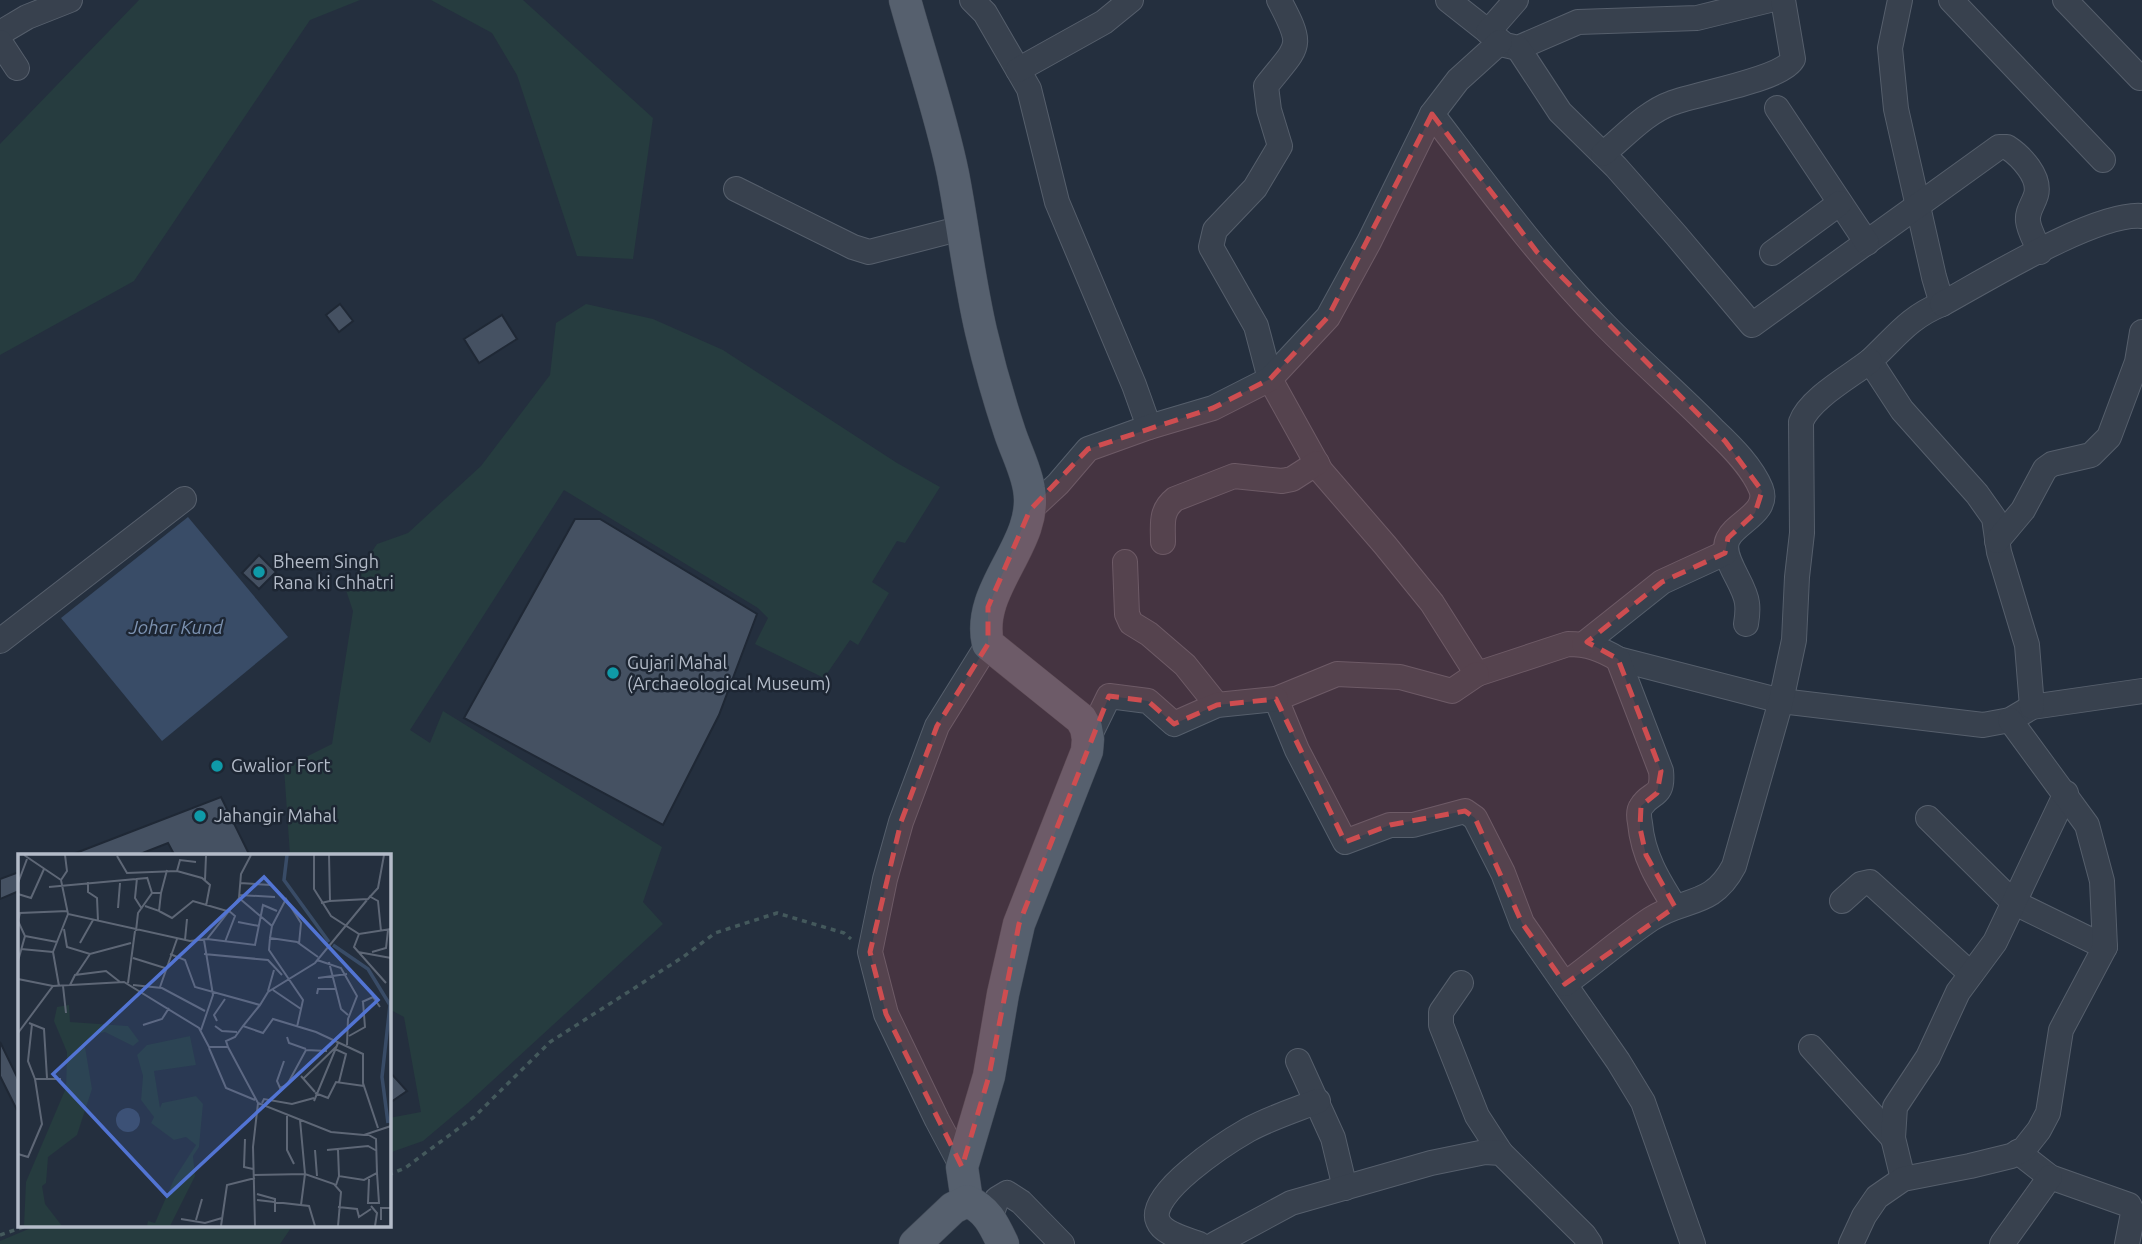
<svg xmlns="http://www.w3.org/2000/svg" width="2142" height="1244" font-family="Ubuntu,sans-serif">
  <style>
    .green { fill: #263c3f }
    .water { fill: #394c67 }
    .building { fill: #455162; stroke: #1f2835; stroke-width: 2 }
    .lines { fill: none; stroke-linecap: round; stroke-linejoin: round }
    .minor-casing { stroke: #565f6c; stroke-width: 26 }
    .major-casing { stroke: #414a57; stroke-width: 33 }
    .path { stroke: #44595c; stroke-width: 3.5; stroke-dasharray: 5 5; stroke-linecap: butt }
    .minor { stroke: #38414e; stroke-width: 24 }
    .major { stroke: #56606e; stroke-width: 32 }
    .marked { fill: #ce4d50; fill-opacity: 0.2; stroke: #ce4d50; stroke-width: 5; stroke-dasharray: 14 9; stroke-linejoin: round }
    .culture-dot { fill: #0f9aa8; stroke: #1d2633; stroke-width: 2.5 }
    .labels { text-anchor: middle; stroke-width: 5; stroke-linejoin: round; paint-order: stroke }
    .poi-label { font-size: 18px; fill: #b4bcc9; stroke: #1d2633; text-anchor: start }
    .water-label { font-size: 19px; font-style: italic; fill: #7c92b1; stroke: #1d2633 }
    .inset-river { fill: none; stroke: #394c67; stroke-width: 3.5 }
    .inset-road { fill: none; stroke: #5e6776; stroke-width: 2 }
    .view { fill: #5274d3; fill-opacity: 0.15; stroke: #5274d3; stroke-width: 3.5 }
    .inset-edge { fill: none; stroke: #b4bcc9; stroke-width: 3.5 }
  </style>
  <rect width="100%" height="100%" fill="#242f3e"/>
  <g class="green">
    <path d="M139 0H360L310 20 134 281 0 355V144Z"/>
    <path d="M431 0H523L653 118 633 259 577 256 517 75 492 33Z"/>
    <path d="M586 304 653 319 723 350 897 463 940 487 905 543 897 541 872 582 889 593 858 645 850 640 824 678 755 644 768 618 758 608 564 490 410 730 430 743 443 711 662 847 643 902 663 924 468 1103 423 1141 389 1153V1118L421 1112 404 1017 389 1009 388 856 290 855 284 768 332 744 353 611 346 590 377 544 408 533 481 466 550 375 556 323Z"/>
    <path d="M38 1225H293L280 1244H0V1241Z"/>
  </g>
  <path class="water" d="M188 517 288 637 162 741 61 618Z"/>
  <g class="building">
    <path d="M340 304 353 321 339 332 326 315Z"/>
    <path d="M502 315 517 339 479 363 464 339Z"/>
    <path d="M575 519H600L757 614 719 715 663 825 464 718Z"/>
    <path d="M259 555 276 572 259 589 242 573Z"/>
    <path d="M221 797 250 856H175L168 843 135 856H68Z"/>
    <path d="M19 872V891L0 899V879Z"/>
    <path d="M0 1042 19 1081V1114L0 1076Z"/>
    <path d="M388 1070 407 1091 388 1104Z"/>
  </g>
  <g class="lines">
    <g class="minor-casing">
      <g id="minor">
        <path d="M972 0 985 13 1029 89 1057 202 1134 385 1149 427"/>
        <path d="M1279 0C1305 49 1299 44 1266 86L1269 110 1280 146 1255 188 1215 230 1211 247 1256 326 1270 379 1321 471 1385 545 1432 603 1477 674 1568 644C1588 644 1601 649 1618 659L1781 701 1983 725 2010 720 2032 707 2142 691"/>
        <path d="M1448 0 1505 45 1518 48 1578 22 1697 18 1770 0"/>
        <path d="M1900 0 1890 48 1896 109 1934 277 1942 304C1909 317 1895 338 1870 361L1902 410 1977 494 1994 518 1999 552 2027 645 2032 707"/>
        <path d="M1951 0 2103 160"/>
        <path d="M2065 0 2140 78"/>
        <path d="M1488 32 1516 0"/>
        <path d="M0 33 27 17 70 0"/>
        <path d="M0 42 17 68"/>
        <path d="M1518 48 1560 112 1616 167 1676 235 1752 325 1999 147H2007C2021 156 2041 177 2036 195 2033 205 2027 211 2028 221 2029 231 2036 242 2040 252"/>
        <path d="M1018 70 1104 22 1131 0"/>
        <path d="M1777 108 1867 243"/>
        <path d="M1432 114C1487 186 1540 259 1604 324 1640 361 1679 394 1715 431 1732 447 1752 467 1761 489 1770 512 1735 523 1728 539 1719 557 1745 583 1747 603 1748 610 1747 618 1746 624"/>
        <path d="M1603 154C1624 137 1646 112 1672 103 1698 93 1782 80 1793 59L1783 0"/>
        <path d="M736 189 853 247 869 252 962 228"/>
        <path d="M1772 253 1840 203"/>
        <path d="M1942 304C1986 280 2096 212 2142 216"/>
        <path d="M1030 510 1058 484 1088 449 1149 427 1213 408 1270 379 1328 317 1369 242 1432 114 1458 80 1500 42"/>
        <path d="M1997 541 2023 510 2045 469 2052 464 2091 455 2109 437 2137 362 2142 332"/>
        <path d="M1163 542C1163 524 1160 511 1175 499L1234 476 1282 481 1292 479 1317 463"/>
        <path d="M1125 562 1127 614 1131 623 1149 634 1185 665 1217 705"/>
        <path d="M0 641 184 499"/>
        <path d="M1584 644 1662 582 1725 553"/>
        <path d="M1618 659 1661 771C1664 799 1650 791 1641 807 1638 811 1639 818 1640 823 1643 856 1658 880 1675 907"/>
        <path d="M1477 674 1452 691 1400 677 1337 674 1276 699 1297 750 1345 842 1390 825H1413L1465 811 1475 818 1503 873 1522 923 1618 1061 1643 1102 1693 1244"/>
        <path d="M1088 739 1109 696 1148 701 1174 724 1217 705 1276 699"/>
        <path d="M1928 818 2013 902 2105 947"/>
        <path d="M1842 901 1861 884 1870 882 1971 974"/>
        <path d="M1461 983 1441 1012V1025L1477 1116 1501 1153"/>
        <path d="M1565 984C1594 963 1621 939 1651 919 1685 897 1712 908 1734 866L1781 701 1794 640 1797 577 1802 533 1801 422C1809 399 1851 376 1870 361"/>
        <path d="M1811 1047 1893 1138"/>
        <path d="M1298 1061 1333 1138 1345 1188"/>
        <path d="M2018 1152 2050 1177 2129 1205 2133 1213 2127 1244"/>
        <path d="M962 1167 937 1120 886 1014 870 952 885 879 901 822 937 726 988 644"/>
        <path d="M1903 1179 1893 1138 1895 1107 1928 1057 1958 992 1995 942 2066 793"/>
        <path d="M990 1218 997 1199 1007 1193 1021 1202 1062 1244"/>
        <path d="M1199 1244C1186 1239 1163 1234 1158 1221 1146 1194 1227 1142 1248 1130 1270 1118 1295 1110 1318 1101"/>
        <path d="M1215 1244 1291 1203 1431 1163 1485 1152 1501 1153 1584 1235 1590 1244"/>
        <path d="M1851 1244 1864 1216 1877 1197 1903 1179 1970 1166 2011 1156 2024 1149 2039 1130 2048 1113 2061 1030 2105 947 2102 881 2087 825 2010 720"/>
        <path d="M2002 1244 2050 1177"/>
      </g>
    </g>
    <g class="major-casing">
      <g id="major">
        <path d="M905 0C921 58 941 115 953 174 963 226 969 279 981 331 989 365 999 400 1010 433 1016 451 1026 470 1029 489 1039 544 975 588 988 644L1081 719 1086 728 1088 739 1087 751 1019 924 1003 994 989 1076 962 1167 967 1201"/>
        <path d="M915 1244 953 1208 967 1201C987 1209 994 1225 1003 1244"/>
      </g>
    </g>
    <g class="path">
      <path d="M388 1175 405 1168 474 1117 550 1042 683 957 715 933 777 913 844 933 851 939"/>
      <path d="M0 1235 29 1225"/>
    </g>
    <use href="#minor" class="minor"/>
    <use href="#major" class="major"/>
  </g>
  <path class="marked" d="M1432 114 1537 252 1725 441 1762 491 1755 513 1728 538 1725 553 1662 582 1587 642 1618 659 1661 771 1657 793 1641 806 1640 828 1646 855 1675 907 1565 984 1522 923 1475 818 1465 811 1390 825 1345 842 1276 699 1217 705 1174 724 1148 701 1109 696 1019 924 989 1076 962 1167 886 1014 870 952 901 822 937 726 988 644V607L1030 510 1088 449 1213 408 1270 379 1328 317Z"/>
  <g class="culture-dot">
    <circle cx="259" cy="572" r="7"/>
    <circle cx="613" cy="673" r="7"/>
    <circle cx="217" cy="766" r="7"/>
    <circle cx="200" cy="816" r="7"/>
  </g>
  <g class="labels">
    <g class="poi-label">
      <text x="273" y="568">Bheem Singh<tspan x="273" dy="21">Rana ki Chhatri</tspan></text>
      <text x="627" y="669">Gujari Mahal<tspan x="627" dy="21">(Archaeological Museum)</tspan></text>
      <text x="231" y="772">Gwalior Fort</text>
      <text x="214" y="822">Jahangir Mahal</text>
    </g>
    <g class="water-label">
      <text x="176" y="634">Johar Kund</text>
    </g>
  </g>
  <g transform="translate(18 854)">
    <rect width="373" height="373" fill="#242f3e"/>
    <path d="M51 151 52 168 110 172 121 187 115 192 87 178 73 182 67 193 74 235 59 281 30 303 28 329 24 332 27 350 44 372H6L8 328 48 234 49 198 36 167 39 153ZM172 182 178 211 136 217 142 254 144 249 178 242 185 250 181 293 175 302 177 322 152 372H129L130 367 137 369 156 325 178 291 168 283 156 286 133 269 136 263 123 246 125 222 119 201 129 191Z" fill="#263c3f"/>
    <path d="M98 266a12 12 0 1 1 24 0a12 12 0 1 1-24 0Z" fill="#394c67"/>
    <path class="inset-river" d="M269 1 266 26 311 88M315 91 350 115 372 151 364 223 370 269"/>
    <path class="inset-road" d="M6 1 43 26 50 60 172 87 189 85 221 44 223 20 233 1M296 1V35L313 62 341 80 373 75M99 2 109 19 159 17 184 24 192 31 188 52M159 17 162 6 178 8M119 24 117 44 124 55M43 26 49 17 47 1M187 26 188 2M70 28V38L79 44 80 67M0 29 9 5M222 29 253 31M31 33 129 24M134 39H143L149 16M0 40 13 44 26 15M221 41 257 43M351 42 360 47 363 77M221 44 254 72 252 84 279 88 300 103M312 47 350 45 360 34 366 1M303 49 312 47 311 1M127 52 141 57 143 39M100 54 102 29M141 57 154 64 175 47 209 57M0 67 2 59 50 57M220 68 241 72M254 72 268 45 283 69 281 90M46 75 49 93 72 100 113 89M118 77 120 59 134 39 129 23M341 80 336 93 368 129M7 82 39 88M252 84 251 96 285 146 279 173M189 85 237 91 245 51 259 57M167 86 169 65M207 88 217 62 210 56M62 89 75 66M3 95 35 98M340 98 373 104M354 98 368 94 370 76M152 100 167 106 177 133 242 151 250 138 297 109 349 46M186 100 250 106 264 121M115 104 147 114M299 106 323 114 339 142 330 165 329 191M0 107 7 82 0 67M311 108 323 155 330 161M58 121 72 100M300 124 329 120M0 125 35 132M110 129 117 77M52 131 57 121 88 117 102 128M115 131 144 134 187 157M41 132 35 98 50 60M45 132 48 159M142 133 159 85M255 136 283 155M250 137 256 116M299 140 300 135H318M344 148 355 143 362 153M242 151 225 172 245 179 255 165 298 178 345 200V229L360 274M199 167 196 161 207 145M11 169 26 175 29 224M14 170 10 207 17 225M125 171 144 165 151 154M197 172 204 177 219 178M183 176 195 141 186 86M0 179 35 132 106 128 181 174 191 193H210L240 249 313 278 346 281 373 272M331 182 347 173 345 148M269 183 271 189 288 195M210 193 208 187 217 183 225 172M191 194 208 234 237 246M317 195 328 200 321 228M266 207 259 227 262 234 269 231 288 196 309 197M283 222 297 238M286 224 319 192M297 239 310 244 318 228 346 232M296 247 320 189M244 249 246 245 274 250 296 244M269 262V296L276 310M282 266 287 320 283 351M227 285 226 313 235 315M297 296 299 322M309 296 350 292 359 297M320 296 321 322M0 300 10 303 24 270 17 225H43M236 321 287 320 316 330 323 338 320 372M351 325 350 349H361L359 319M318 331 321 322 346 326 359 319 358 285 349 280M239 340 257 345V358M239 346 291 352 297 372M353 352 359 359 357 372M320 353 339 355 341 363 353 355M163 365 187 369 204 364M178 366 184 345M363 366V354H373M203 372 209 331 237 324M237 372 235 293 240 249"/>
    <path class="view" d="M246 23 360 146 149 342 35 220Z"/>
    <rect width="373" height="373" class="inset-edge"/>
  </g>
</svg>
